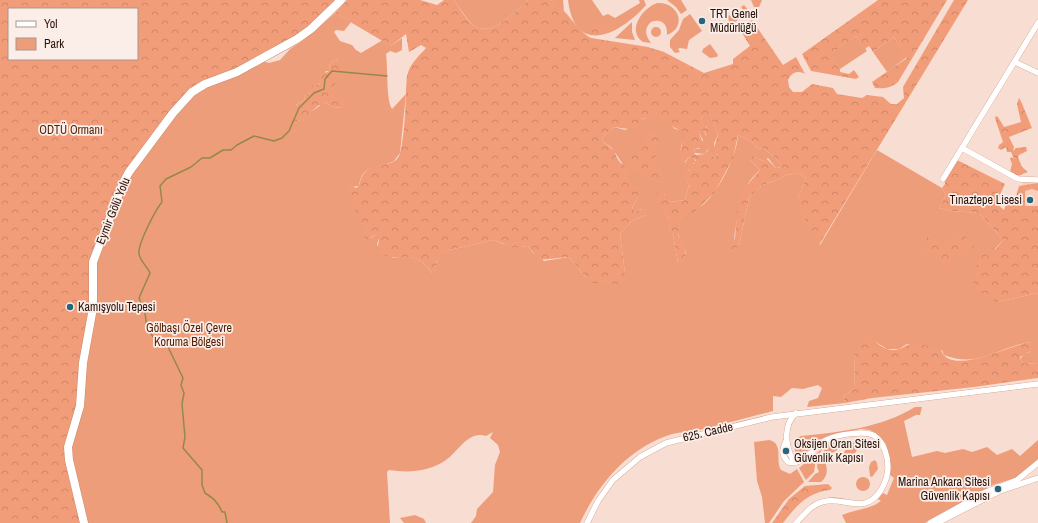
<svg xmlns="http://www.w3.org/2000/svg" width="1038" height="523" font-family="'Archivo Narrow',sans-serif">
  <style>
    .built { fill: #facebb }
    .green { fill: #ee9d7a; fill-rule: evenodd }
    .forest { fill: url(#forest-crowns); fill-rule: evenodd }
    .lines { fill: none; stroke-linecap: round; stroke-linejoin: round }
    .stream { stroke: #958947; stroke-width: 1.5 }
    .street-casing { stroke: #c78a70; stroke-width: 6 }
    .secondary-casing { stroke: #c78a70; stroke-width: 9 }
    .street { stroke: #fff; stroke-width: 5.5 }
    .secondary { stroke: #fff; stroke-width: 8 }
    .poi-dot { fill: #26657b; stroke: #fbeee8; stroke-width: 1.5 }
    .labels { text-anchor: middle; stroke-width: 3.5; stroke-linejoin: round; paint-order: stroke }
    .poi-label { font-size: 12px; fill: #281108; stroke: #fbeee8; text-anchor: start }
    .park-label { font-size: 12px; fill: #511d03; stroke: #fbeee8 }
    .street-label { font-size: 12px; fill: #281108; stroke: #fbeee8 }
  </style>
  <defs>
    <pattern id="forest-crowns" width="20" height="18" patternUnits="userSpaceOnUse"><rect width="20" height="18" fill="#f29d79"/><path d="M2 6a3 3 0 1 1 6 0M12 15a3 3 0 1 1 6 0" fill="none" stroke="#d08667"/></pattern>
  </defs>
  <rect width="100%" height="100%" fill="#f8ddd2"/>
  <path class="built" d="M1023 180H1038V221L1022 211Z"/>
  <g class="green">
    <path d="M0 0H216L262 61 269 63 280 60 290 49 305 39 335 13 351 22 344 31 336 30 334 32 340 41 352 45 356 50 361 53C364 51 382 41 382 40L391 46 402 38V50L396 53 390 51 386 54C388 67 386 100 392 109L406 94 400 153 394 161C378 169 362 163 359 186L352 187 371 238 375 235 379 238 377 245 393 258C413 255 419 256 432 273L438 259 449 250 494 240 503 244 520 247 528 246 533 253 544 261 569 257 586 278 625 273 620 234 632 221 646 215 642 209 635 211 632 207 638 198 625 177 622 163 612 148 602 141 603 137 614 127 625 130 641 119 655 117 667 120 675 129 692 132 682 143 680 152 685 163 689 157 694 159 696 162 688 167 690 170 688 171 687 182 690 184 688 188 685 200 670 202 665 199 664 193V212L669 220V227L673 235 678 263 686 254C685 248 679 237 678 234 678 233 681 220 681 219 683 210 698 209 704 204 719 191 737 155 738 135L751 141 757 148 765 149C771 156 778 157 782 167L776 168 768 158 763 161 753 156 750 160 760 170C739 189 740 205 735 232 734 236 735 239 733 244L739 246 749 198 763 185 777 180 786 175 800 173 806 178 798 198 820 245 877 150 942 188 946 195 939 208 951 211 979 213 1003 240 995 249 997 302 1038 293V364L1024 363 1020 359 1024 354 1030 352V342C998 347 978 369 944 355L942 350 907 344 899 349H887L874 341 855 353 854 389 843 396 845 403 807 407 809 401 818 398 822 388 818 385 803 389 792 388 781 397 773 396V411C749 417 724 424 699 430 690 432 681 432 672 434 629 447 598 484 580 523H471L476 516 477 509 493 492 495 465 500 452 498 445 490 438 493 432 486 436C468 430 458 452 446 460 429 472 408 473 389 470L387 472 390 523H0ZM9 9H137V59H9ZM337 59 339 67 332 89 337 96 342 99 343 108 333 107 325 102 298 121 296 105 304 100 305 96 311 92V87L313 85H316L320 83 326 71H329L330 63Z"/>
    <path d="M454 0H528C515 11 493 39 473 25 466 19 460 8 454 0Z"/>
    <path d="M550 0H563L564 11 552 1Z"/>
    <path d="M568 0H592L603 16 608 14 615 18 640 3 639 0H644L646 5C620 35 575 57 568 0Z"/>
    <path d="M667 0H681L687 10 681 14 676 7Z"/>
    <path d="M751 0H762L759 7H754Z"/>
    <path d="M657 3C677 1 689 26 667 35 668 24 661 18 651 22 644 28 645 35 651 43L643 42C626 30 643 8 657 3Z"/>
    <path d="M690 14 702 31 689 40 687 49 680 48 678 49 680 52 675 53 670 47V40L679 30 683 19Z"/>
    <path d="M632 22V32L635 40 615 38Z"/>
    <circle cx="656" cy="32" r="5"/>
    <path d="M856 36 867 51 840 69 829 54Z"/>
    <path d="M894 37 907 57 887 72 873 52Z"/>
    <path d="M710 44 718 55 717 57 710 58 702 52 703 49Z"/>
    <path d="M703 115H710L718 134 714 144 717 156 713 157 708 149 705 154 694 153 695 148 699 149 703 140 699 133 700 129 704 131 706 136 707 125 704 120H701Z"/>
    <path d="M915 407H922L920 415H916L904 421 912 457 937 451 945 453 963 449 972 452 987 447 997 455 1012 449 1020 456 1038 440V459L1018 477 993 485 925 523H846L842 515C856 509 869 510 881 501L878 499 883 493 887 495 894 478 890 475V462L886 444 878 435 870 430 861 429 830 435 820 440 799 458 796 455 794 445 795 439 801 436C840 432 881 428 915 407Z"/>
    <path d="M845 439 836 451 829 454 825 460C827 469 829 475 821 482H808L815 474 819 472 817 467 818 459 829 443Z"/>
    <path d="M769 440C784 443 775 461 781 470L790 474 797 469 804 482 784 501 769 523H765L762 497 757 481 754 442Z"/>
    <path d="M851 441 859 446 851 461 842 456Z"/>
    <path d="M824 447 816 458 814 472 806 480 799 468Z"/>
    <path d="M875 460 877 463 878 469 872 477 870 476 869 467 871 462Z"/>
    <circle cx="863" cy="484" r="7"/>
    <path d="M415 515 424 519 426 523H404L400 518Z"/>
  </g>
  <g class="forest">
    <path d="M0 0H341L302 36 201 86 134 165 97 250 81 392 69 440 84 523H0ZM9 9H137V59H9Z"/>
    <path d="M347 0H420L437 5 444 0H454C460 8 465 19 473 25 493 39 515 11 528 0 535 0 544 0 550 0 565 6 575 29 591 38L648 47 664 52 704 73 733 64V59L750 46 741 31 744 26 752 20 783 65 796 57 805 74C798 70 792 72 788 80L789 87 793 92H802L812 84 833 88 837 94 862 98 867 95 883 97 891 104H897L904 98 903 87 954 0H968L819 245 802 213 798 198 806 178 800 173 786 175 777 180 763 185 749 198 739 246 731 253 729 251 735 238 738 203 744 189 760 170 750 160V157L753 156 763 161 766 158 776 168 782 167C778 157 771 156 765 149L757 148 751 141 738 135 733 158 715 192 693 214 689 212 681 218 682 221 678 235C684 244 690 256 681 266L678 263 673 235 669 227V220L661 208 657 191 660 189C664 193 665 198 670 202L685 200 688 188 690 185 684 178 683 173 686 170 690 171 687 165 689 163 694 164 696 160 689 157 684 163 674 151 681 150 682 143 691 132C670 132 671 116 650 119 647 119 645 118 641 119L640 124C631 130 625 129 614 127L603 137 602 141 615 151C616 161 623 164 629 171L625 177C630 183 635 185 639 191L638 198 632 207 635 211 642 209 645 211 646 215 632 221 620 234 625 273 618 284 593 283 586 278 569 257 539 260 528 246 514 248 494 240 449 250 436 262 438 270 432 273C410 243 401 268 377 251L379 240 375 235 366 240 364 239 366 230 348 197 347 187 350 185 356 188 359 186C365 155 391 172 399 156 404 144 406 103 406 88 407 83 406 77 408 73 410 64 420 55 426 48L421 45 409 52 406 34 391 46 335 13ZM703 115 710 116 718 134 713 152 717 154V156L713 157 709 149 705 154 696 155 694 153 695 148H700L703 143 699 133 700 130 704 131 708 138 712 135 706 127 710 125 709 120H701Z"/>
    <path d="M878 0H947L898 82C891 88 884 89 875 88L872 82 907 58 894 37 873 52 869 46 865 49 856 36 830 54 840 69V72L849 74 854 70 859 77 856 79 811 71 802 54Z"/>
    <path d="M744 5 750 12 735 22H729L728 16 729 15 731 17 743 10 741 7Z"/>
    <path d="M615 21 617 26C610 33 596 37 587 30L590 28H596L603 23 609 28Z"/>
    <path d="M337 59 342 73 332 89 338 96H342L343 99 349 101 348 104 345 105 343 108 333 107 325 102 322 107 319 105C314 109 310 112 309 118L297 121 292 126 289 125C293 112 290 108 304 100L305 96 311 92 310 87 313 85H316L320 83 321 75 329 71 330 63Z"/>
    <path d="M1019 98C1021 100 1030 123 1032 128L1009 137 1014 147 1013 151 1016 148 1026 147 1027 151 1019 155 1018 157 1022 167 1028 172C1018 175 1022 178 1010 172L1012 164 1010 159 1011 157 1014 159 1011 152H1007L1006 147 1001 150 998 148 999 145 1003 142 995 118 996 116 998 117 1004 127 1021 122 1017 104Z"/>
    <path d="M655 130 660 133 658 141 660 146 654 150 656 156 655 160 662 172 664 183 651 181 642 169 633 172 629 166 631 157 642 149 648 135Z"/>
    <path d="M957 160 1005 184 996 203 1004 210 1007 201 1014 203 1019 186 1038 183V191L1032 189 1025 191V206H1038V293L997 302 983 295 973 284 978 260 988 248 996 249 1003 240 979 213 951 211 939 208 946 195 942 188 945 184V180Z"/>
    <path d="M962 233 965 234 968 245 973 244 974 247 968 249 965 254 955 251 949 265H937L936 256 934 254H921L920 249 927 247V237L930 235 937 241 938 247C947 249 953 236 962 233Z"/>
    <path d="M869 334C875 343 886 353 899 349 905 347 909 343 917 343 925 344 930 349 939 347 942 350 941 352 944 355 959 373 1012 344 1031 342L1034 349 1020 357V359L1024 363 1038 364V378L974 387 872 398 845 403 843 396 854 389 855 353 866 335Z"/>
    <path d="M828 484 832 488 830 490C808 492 796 506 783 523H772L789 499 805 486Z"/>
  </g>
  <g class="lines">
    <path class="stream" d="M227 523 225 512H222C218 502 213 498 205 493L202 485V470L183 448 185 437 182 404 184 393 181 385 183 378 168 347 154 338 147 328 145 313 139 298 150 273C147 266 140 261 139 254 137 245 156 209 162 202L160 186 166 179 191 167 202 158H210L223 150H231L237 145 254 136 274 141 282 138 289 131 299 108 314 93 324 89 325 79 332 71 387 76"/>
    <g class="street-casing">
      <g id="street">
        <path d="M1015 62 1038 73"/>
        <path d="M962 148 1018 179 1038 180"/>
        <path d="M943 179 1038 23"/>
        <path d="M796 413C783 425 785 445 793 460L799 461"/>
        <path d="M786 441C782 450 781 455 788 462 802 467 814 447 826 440 836 435 867 429 876 437 884 443 888 457 888 467 888 476 885 483 881 490 864 517 844 495 822 502 811 505 804 515 796 523"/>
        <path d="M587 523 598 501 613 480 640 457 666 443 772 417 1038 384"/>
        <path d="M930 523 986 492 1017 480 1038 463"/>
        <path d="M937 523 1000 491 1038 478"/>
      </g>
    </g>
    <g class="secondary-casing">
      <path id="secondary" d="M84 523 69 460 68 447 80 406 83 363 93 308V262L123 183 129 172 173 113 192 92 205 84 237 72 297 39 311 29 341 0"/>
    </g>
    <use href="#street" class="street"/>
    <use href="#secondary" class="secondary"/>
  </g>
  <g class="poi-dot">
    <circle cx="702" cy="21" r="4"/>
    <circle cx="1030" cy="200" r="4"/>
    <circle cx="70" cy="307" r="4"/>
    <circle cx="786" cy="451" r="4"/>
    <circle cx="998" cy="489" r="4"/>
  </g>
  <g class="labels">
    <g class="poi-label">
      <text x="710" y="18">TRT Genel<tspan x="710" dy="14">Müdürlüğü</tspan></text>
      <text x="1022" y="204" text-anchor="end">Tınaztepe Lisesi</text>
      <text x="78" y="311">Kamışyolu Tepesi</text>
      <text x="794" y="448">Oksijen Oran Sitesi<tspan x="794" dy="14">Güvenlik Kapısı</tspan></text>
      <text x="990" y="486" text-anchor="end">Marina Ankara Sitesi<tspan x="990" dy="14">Güvenlik Kapısı</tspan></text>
    </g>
    <g class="park-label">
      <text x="71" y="134">ODTÜ Ormanı</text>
      <text x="189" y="332">Gölbaşı Özel Çevre<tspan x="189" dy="14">Koruma Bölgesi</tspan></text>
    </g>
    <g class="street-label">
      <text transform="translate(113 211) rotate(-68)" y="4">Eymir Gölü Yolu</text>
      <text transform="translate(708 432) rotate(-13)" y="4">625. Cadde</text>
    </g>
  </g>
  <rect x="8" y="8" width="130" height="52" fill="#fbeee8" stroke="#a7968e"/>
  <rect x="16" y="21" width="20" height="6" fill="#ffffff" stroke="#a7968e"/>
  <text x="44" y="28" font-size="12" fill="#281108">Yol</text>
  <rect x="16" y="38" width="20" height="12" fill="#ee9d7a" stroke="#a7968e"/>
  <text x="44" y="48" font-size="12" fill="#281108">Park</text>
</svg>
